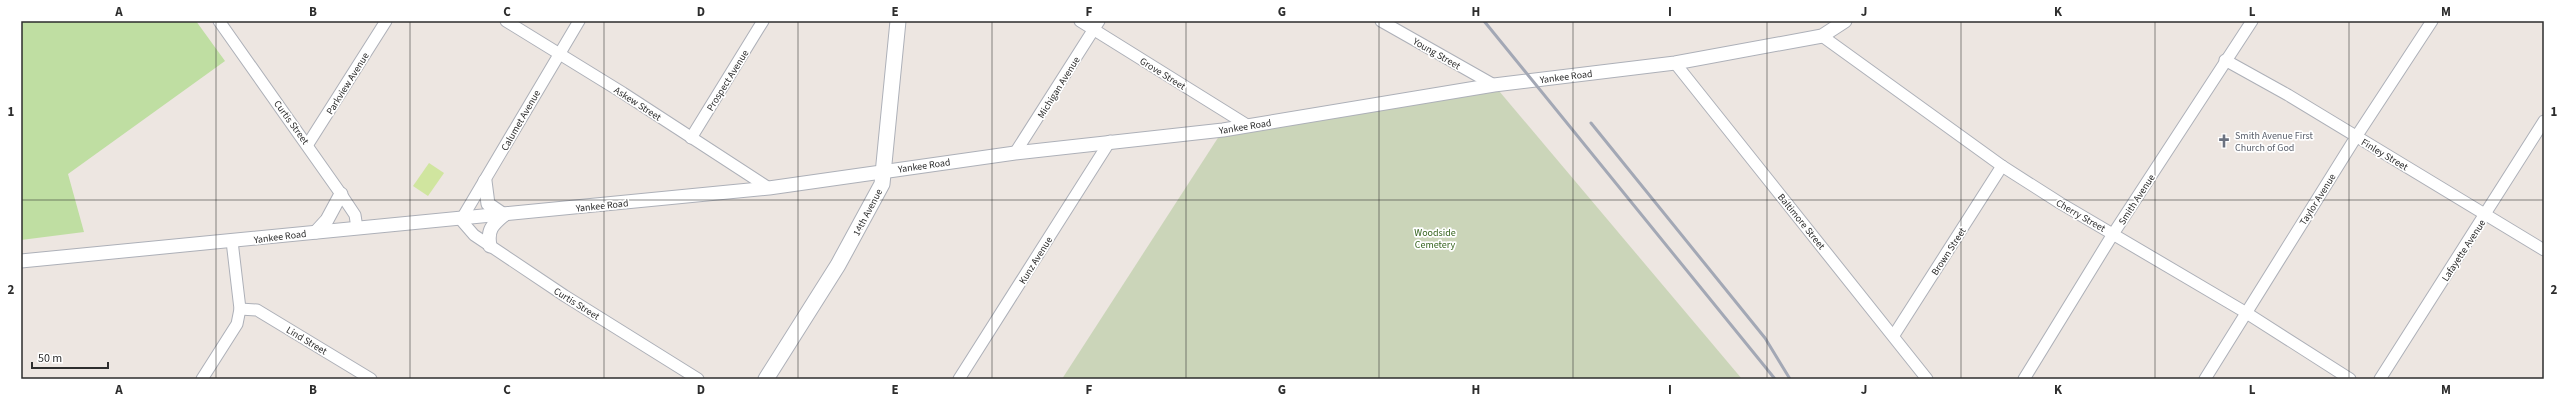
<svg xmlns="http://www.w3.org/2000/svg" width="2565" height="400" font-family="'Source Sans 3',sans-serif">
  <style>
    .green { fill: #bfdea2 }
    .cemetery { fill: #cbd5b9 }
    .pitch { fill: #d0e59f }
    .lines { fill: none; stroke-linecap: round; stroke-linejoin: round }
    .minor-casing { stroke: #adb0b8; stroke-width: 13 }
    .tertiary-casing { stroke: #adb0b8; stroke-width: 15 }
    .secondary-casing { stroke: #adb0b8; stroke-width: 17 }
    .minor { stroke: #fff; stroke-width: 11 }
    .tertiary { stroke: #fff; stroke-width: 13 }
    .secondary { stroke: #fff; stroke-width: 15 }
    .rail { stroke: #a3a8b5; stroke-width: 3 }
    .grid { fill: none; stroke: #2d2d2d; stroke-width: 1; stroke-opacity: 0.55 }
    .labels { text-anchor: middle; stroke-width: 3.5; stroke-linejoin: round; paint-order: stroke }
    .street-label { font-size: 10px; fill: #2d2d2d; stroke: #fff }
    .worship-label { font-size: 10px; fill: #5b616d; stroke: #fff; text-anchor: start }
    .park-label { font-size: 10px; fill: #386521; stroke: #fff }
    .neatline { fill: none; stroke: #2d2d2d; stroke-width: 1.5 }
    .grid-label { font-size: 13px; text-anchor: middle; font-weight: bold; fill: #2d2d2d }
  </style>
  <rect width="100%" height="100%" fill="#ede6e1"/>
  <path class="green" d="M21 21H196L225 61 68 174 84 232 21 240Z"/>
  <path class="cemetery" d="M1494 85 1742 379H1062L1223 130Z"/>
  <path class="pitch" d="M429 163 444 173 428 196 413 186Z"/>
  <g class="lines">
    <g class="minor-casing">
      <g id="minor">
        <path d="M219 21 341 194 355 215 357 228"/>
        <path d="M506 21 623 93 769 188"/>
        <path d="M579 21 461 220 474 235 565 296 698 379"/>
        <path d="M1080 21 1247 125"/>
        <path d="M1381 21 1494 85"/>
        <path d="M1822 36 2002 166 2060 203 2245 312 2350 379"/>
        <path d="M2225 60 2288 95 2544 250"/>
        <path d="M1675 63 1927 379"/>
        <path d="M691 138 763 21"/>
        <path d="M308 144 386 21"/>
        <path d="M1015 153 1099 21"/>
        <path d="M240 309 257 310 371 379"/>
        <path d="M1894 335 2002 166"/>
        <path d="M202 379 237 324 240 309 232 241"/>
        <path d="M959 379 1110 141"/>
        <path d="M2024 379 2113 234 2252 21"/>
        <path d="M2205 379 2356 137 2432 21"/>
        <path d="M2380 379 2544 121"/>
      </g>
    </g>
    <g class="tertiary-casing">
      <g id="tertiary">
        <path d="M485 181 488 204 504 215"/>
        <path d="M316 232 327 220 341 194"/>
        <path d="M490 246C487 230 492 225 504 215"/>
        <path d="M21 261 769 188 1015 153 1223 130 1494 85 1675 63 1822 36 1845 21"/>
      </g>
    </g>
    <g class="secondary-casing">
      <path id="secondary" d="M766 379 838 265 882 184 898 21"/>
    </g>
    <use href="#minor" class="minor"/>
    <use href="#tertiary" class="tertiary"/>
    <use href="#secondary" class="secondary"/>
    <g class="rail">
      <path d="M1484 21 1775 379"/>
      <path d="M1591 123 1765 338 1790 379"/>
    </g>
  </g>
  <path class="grid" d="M216 21V379M410 21V379M604 21V379M798 21V379M992 21V379M1186 21V379M1379 21V379M1573 21V379M1767 21V379M1961 21V379M2155 21V379M2349 21V379M21 200H2544"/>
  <defs>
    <g id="church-bare" transform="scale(1.08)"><path d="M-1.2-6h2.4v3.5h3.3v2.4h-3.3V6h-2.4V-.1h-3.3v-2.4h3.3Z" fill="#6b7280" stroke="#fff" stroke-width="2.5" paint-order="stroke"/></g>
  </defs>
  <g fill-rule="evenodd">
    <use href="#church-bare" x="2224" y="141"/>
  </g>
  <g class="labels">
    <g class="street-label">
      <text transform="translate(1437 53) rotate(30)" y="4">Young Street</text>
      <text transform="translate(1163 73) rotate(32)" y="4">Grove Street</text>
      <text transform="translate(1566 76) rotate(-7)" y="4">Yankee Road</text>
      <text transform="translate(727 80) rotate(-58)" y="4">Prospect Avenue</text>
      <text transform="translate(347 83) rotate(-58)" y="4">Parkview Avenue</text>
      <text transform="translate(1058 87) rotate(-58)" y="4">Michigan Avenue</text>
      <text transform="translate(638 103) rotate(33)" y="4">Askew Street</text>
      <text transform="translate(520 120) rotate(-60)" y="4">Calumet Avenue</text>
      <text transform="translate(292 122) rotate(54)" y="4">Curtis Street</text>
      <text transform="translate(1245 126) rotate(-9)" y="4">Yankee Road</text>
      <text transform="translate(2385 154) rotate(31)" y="4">Finley Street</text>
      <text transform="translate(924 165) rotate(-8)" y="4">Yankee Road</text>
      <text transform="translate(2136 199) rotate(-57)" y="4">Smith Avenue</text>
      <text transform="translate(2317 199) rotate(-58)" y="4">Taylor Avenue</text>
      <text transform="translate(602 205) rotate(-6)" y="4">Yankee Road</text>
      <text transform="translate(867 212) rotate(-62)" y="4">14th Avenue</text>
      <text transform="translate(2081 215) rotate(30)" y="4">Cherry Street</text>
      <text transform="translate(1802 221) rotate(51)" y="4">Baltimore Street</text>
      <text transform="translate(280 236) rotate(-7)" y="4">Yankee Road</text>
      <text transform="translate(2463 250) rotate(-57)" y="4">Lafayette Avenue</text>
      <text transform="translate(1948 251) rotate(-57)" y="4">Brown Street</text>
      <text transform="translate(1035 260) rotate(-58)" y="4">Kunz Avenue</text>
      <text transform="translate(577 303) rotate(32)" y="4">Curtis Street</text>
      <text transform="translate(307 340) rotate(31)" y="4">Lind Street</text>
    </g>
    <g class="worship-label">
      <text x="2235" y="139">Smith Avenue First<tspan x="2235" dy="12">Church of God</tspan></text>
    </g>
    <g class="park-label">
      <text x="1435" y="236">Woodside<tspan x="1435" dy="12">Cemetery</tspan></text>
    </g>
  </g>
  <rect width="2565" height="400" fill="none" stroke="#ffffff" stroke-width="44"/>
  <path d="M32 362v6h76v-6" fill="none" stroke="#2d2d2d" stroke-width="2"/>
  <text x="38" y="362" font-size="12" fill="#2d2d2d" stroke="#ffffff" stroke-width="3" paint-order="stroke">50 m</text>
  <rect x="22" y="22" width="2521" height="356" class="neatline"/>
  <g class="grid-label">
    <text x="119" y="16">A</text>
    <text x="313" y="16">B</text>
    <text x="507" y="16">C</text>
    <text x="701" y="16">D</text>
    <text x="895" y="16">E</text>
    <text x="1089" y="16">F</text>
    <text x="1282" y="16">G</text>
    <text x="1476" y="16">H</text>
    <text x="1670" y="16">I</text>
    <text x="1864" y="16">J</text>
    <text x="2058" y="16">K</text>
    <text x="2252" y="16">L</text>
    <text x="2446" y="16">M</text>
    <text x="11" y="116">1</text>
    <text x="2554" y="116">1</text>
    <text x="11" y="294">2</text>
    <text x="2554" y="294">2</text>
    <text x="119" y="394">A</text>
    <text x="313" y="394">B</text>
    <text x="507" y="394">C</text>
    <text x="701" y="394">D</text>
    <text x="895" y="394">E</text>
    <text x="1089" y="394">F</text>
    <text x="1282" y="394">G</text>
    <text x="1476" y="394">H</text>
    <text x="1670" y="394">I</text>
    <text x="1864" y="394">J</text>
    <text x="2058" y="394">K</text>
    <text x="2252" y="394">L</text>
    <text x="2446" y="394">M</text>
  </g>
</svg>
